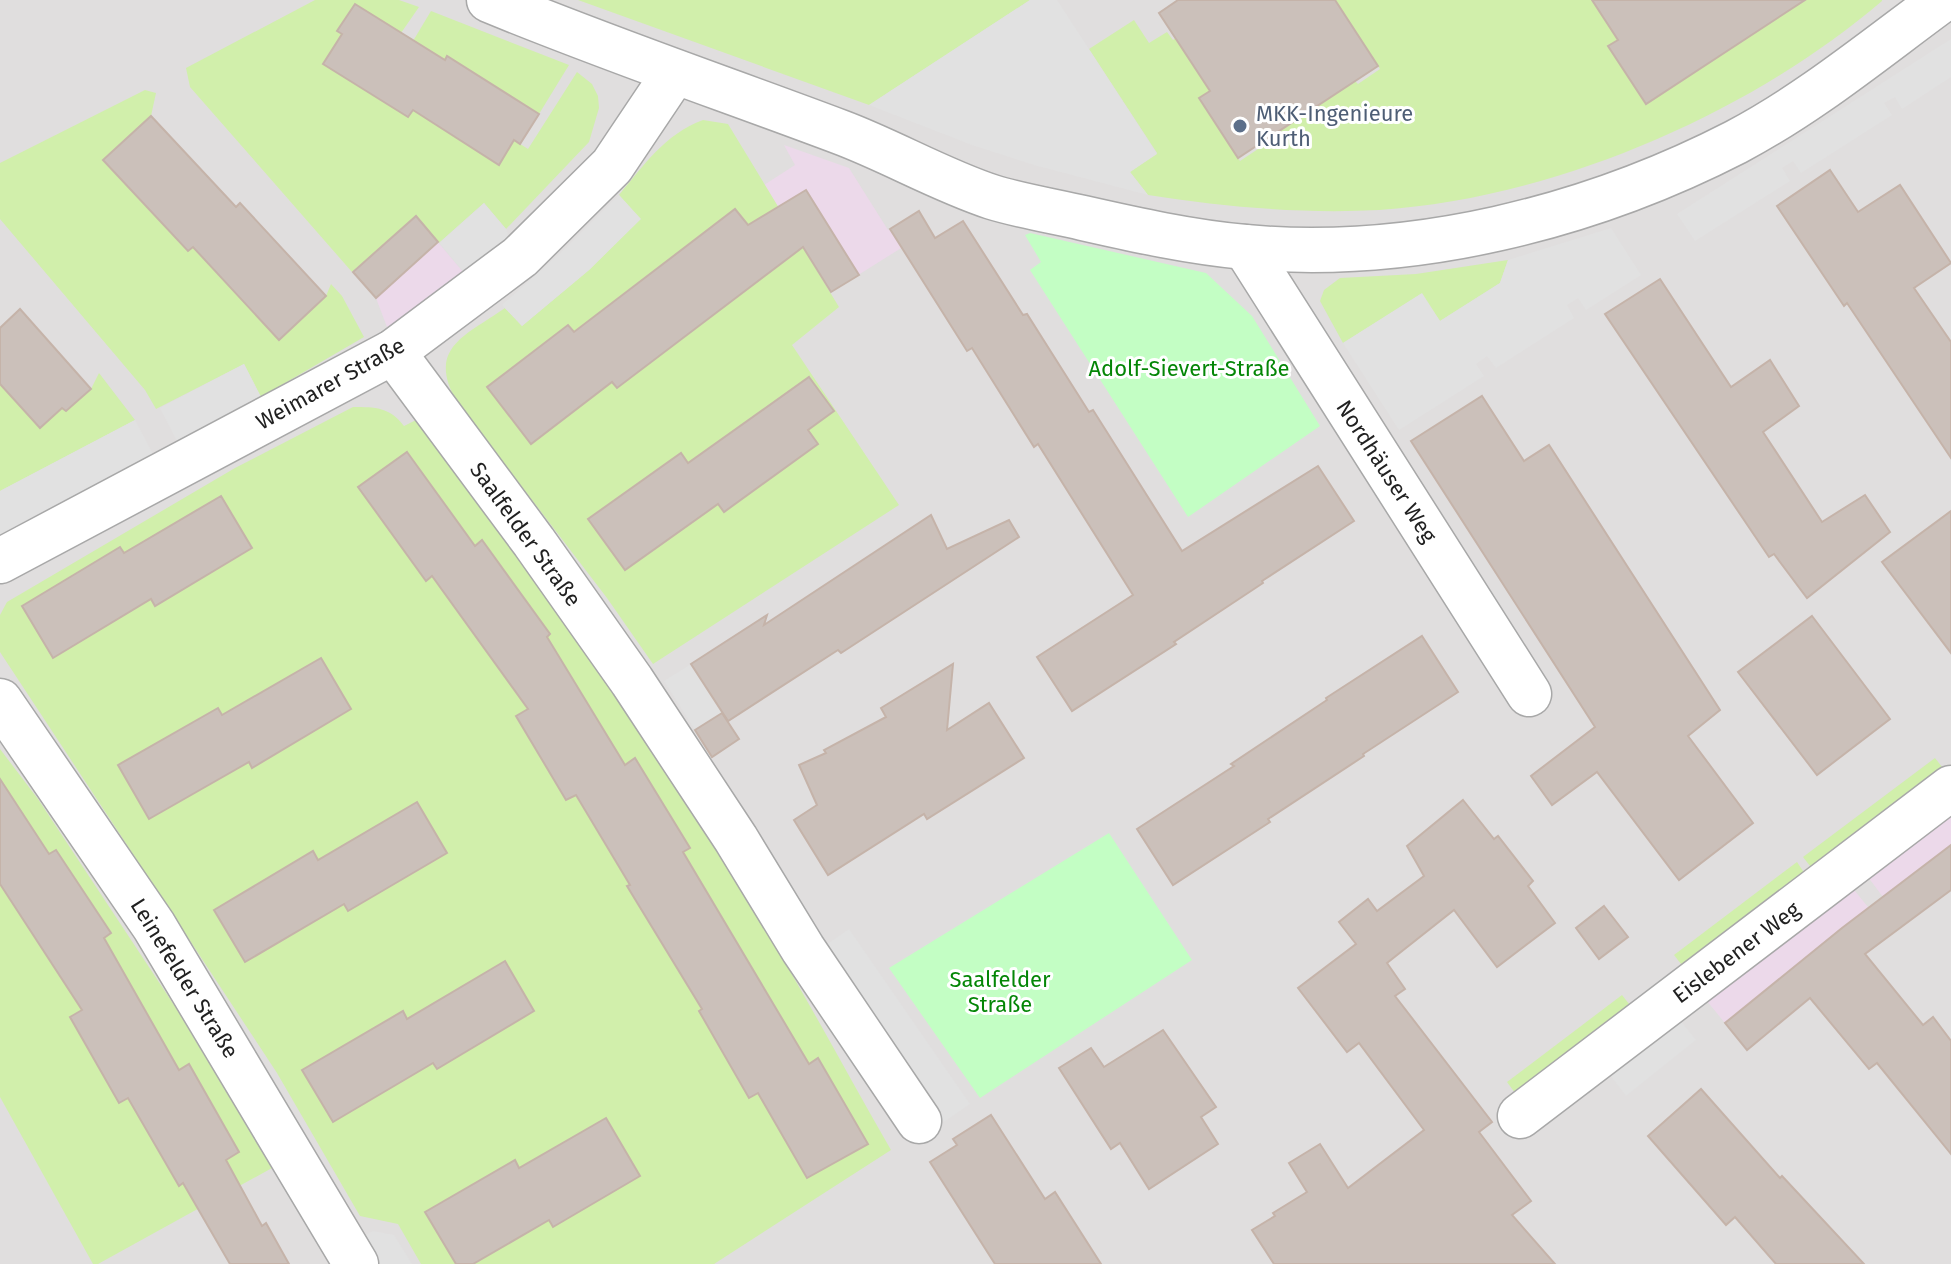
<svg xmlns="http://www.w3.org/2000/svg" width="1951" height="1264" font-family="'Fira Sans',sans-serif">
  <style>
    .residential { fill: #e0dede }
    .industrial { fill: #ecd9ea }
    .grass { fill: #d1efab }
    .park { fill: #c3fec4 }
    .parking { fill: #e1e1e1 }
    .building { fill: #cbc0ba; stroke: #c5b3a9; stroke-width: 2 }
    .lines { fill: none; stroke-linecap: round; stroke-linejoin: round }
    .minor-casing { stroke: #a8a8a8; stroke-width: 47 }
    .minor { stroke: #fff; stroke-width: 44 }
    .service-dot { fill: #5c6f8a; stroke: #fff; stroke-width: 3 }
    .labels { text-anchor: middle; stroke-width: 6; stroke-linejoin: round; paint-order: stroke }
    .service-label { font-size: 22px; fill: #4e5e75; stroke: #fff; text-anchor: start }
    .park-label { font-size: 22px; fill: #048606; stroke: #fff }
    .street-label { font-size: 22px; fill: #212121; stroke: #fff }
  </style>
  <rect width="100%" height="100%" fill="#f2eee8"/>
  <rect class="residential" x="0" y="0" width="1951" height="1264"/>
  <g class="industrial">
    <path d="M784 145 849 168 888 230 919 211 930 230 831 292 764 185 795 165Z"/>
    <path d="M416 216 465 274 412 314 387 327 376 298 352 272Z"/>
    <path d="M1951 807V889L1904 925 1865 873Z"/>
    <path d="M1850 885 1890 934 1747 1050 1707 1001Z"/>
  </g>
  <g class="grass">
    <path d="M315 0H399L419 7 401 33 355 4 338 31 342 34 324 63 408 117 413 110 498 165 514 140 528 149 577 72 592 84 598 96 599 108 589 142 506 229 484 203 439 243 415 217 352 272 190 87 186 68Z"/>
    <path d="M578 0H1030L869 105Z"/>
    <path d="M1323 0H1882V1C1750 114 1553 199 1379 210 1302 214 1224 207 1148 195L1130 172 1157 153 1089 49 1134 20 1149 43 1167 32 1173 40 1176 38 1210 91 1199 99 1240 161 1261 147 1260 144 1355 81 1358 84 1380 69 1340 7Z"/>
    <path d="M431 11 569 65 539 114 447 57 445 60 413 41Z"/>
    <path d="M145 90 156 93 151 116 103 161 188 251 193 247 279 340 326 296 331 284 342 296 364 337 261 397 244 364 156 409 145 390 0 219V163Z"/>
    <path d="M703 120 728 124 839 307 792 345 899 505 653 664 607 598 457 402C426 348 465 336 505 308L522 326 589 270 640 219 619 195C644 165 665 134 703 120Z"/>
    <path d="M1508 260 1500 283 1440 321 1421 294 1343 343 1320 301 1324 290 1340 278 1416 274Z"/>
    <path d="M99 373 135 420 0 491V384L40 428 62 408 66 411 91 389Z"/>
    <path d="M353 407C375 407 390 407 404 426L416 420C525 566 632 713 728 867 786 959 837 1056 891 1150L714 1264H421L398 1224 360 1216 277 1073 0 652V615L7 602 235 468Z"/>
    <path d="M0 749 38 799 176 1008 272 1168 98 1264H93L0 1097Z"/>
    <path d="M1935 758 1946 772 1814 871 1803 857Z"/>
    <path d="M1797 862 1807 877 1685 969 1674 955Z"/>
    <path d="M1622 995 1633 1009 1518 1097 1507 1082Z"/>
  </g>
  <g class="park">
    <path d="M1030 233 1206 273 1252 316 1320 426 1188 517 1030 270 1041 262 1025 235Z"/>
    <path d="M1109 833 1192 960 980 1098 889 968Z"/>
  </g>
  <g class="parking">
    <path d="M1030 0H1057L1157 154 1130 172 1148 195 1034 165 972 145 869 105Z"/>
    <path d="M1951 39V77L1902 109 1895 97 1884 103 1892 115 1801 173 1793 161 1782 168 1790 181 1695 241 1677 214Z"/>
    <path d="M619 195 641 219 589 270 522 326 502 305 567 247Z"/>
    <path d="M484 203 506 229 509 237 465 274 439 243Z"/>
    <path d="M1611 228 1641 275 1586 310 1578 298 1567 305 1574 318 1496 368 1487 356 1476 364 1484 376 1399 430 1343 343 1422 293 1440 321 1500 283 1508 260Z"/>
    <path d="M244 364 261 397 177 441 160 408Z"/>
    <path d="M135 420 154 456 0 536V491Z"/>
    <path d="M691 664 722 713 695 730 664 681Z"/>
    <path d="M849 929 970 1104 944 1122 823 947Z"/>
    <path d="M1676 1015 1696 1040 1626 1096 1607 1071Z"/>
    <path d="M373 1231 394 1235 412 1264H374L360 1238Z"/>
  </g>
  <g class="building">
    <path d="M1178 0H1335L1378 66 1238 158 1199 98 1210 91 1159 13Z"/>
    <path d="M1592 0H1805L1646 104 1608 46 1618 40Z"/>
    <path d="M355 4 445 60 447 56 539 114 520 144 514 140 499 165 413 110 408 117 323 64 342 34 337 31Z"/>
    <path d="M151 116 236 207 240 203 326 296 279 340 193 247 188 251 103 160Z"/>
    <path d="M1830 170 1858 212 1900 185 1951 263 1914 288 1951 342V458L1847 303 1844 306 1777 206Z"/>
    <path d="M806 190 859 275 831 292 803 247 617 388 612 382 531 444 487 387 568 325 574 332 735 209 748 225Z"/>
    <path d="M919 211 935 238 963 221 1023 315 1027 314 1089 412 1093 410 1182 551 1318 466 1354 521 1262 581 1263 583 1174 642 1176 644 1072 711 1037 657 1133 595 1038 444 1034 447 972 348 967 351 890 229Z"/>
    <path d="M416 216 438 242 376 298 353 272Z"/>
    <path d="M1660 279 1731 387 1770 360 1799 406 1763 432 1822 522 1865 495 1890 532 1807 598 1774 554 1769 557 1605 314Z"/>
    <path d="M20 309 91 389 66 411 62 408 40 428 0 384V328Z"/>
    <path d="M809 377 834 411 808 430 818 444 724 512 718 504 625 570 588 519 681 453 688 463Z"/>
    <path d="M1482 396 1524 461 1549 445 1720 710 1688 736 1753 823 1679 880 1597 772 1552 805 1531 776 1595 727 1411 441Z"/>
    <path d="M407 452 475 546 482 540 550 634 547 637 625 765 635 758 690 848 683 852 809 1064 818 1058 868 1144 807 1178 758 1093 749 1098 699 1011 702 1009 627 886 630 885 576 795 566 800 516 716 528 709 432 576 426 581 358 487Z"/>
    <path d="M221 496 252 548 155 606 151 599 53 658 22 606 120 547 124 553Z"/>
    <path d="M1951 511V653L1882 562Z"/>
    <path d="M931 515 947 549 1009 520 1019 537 841 653 838 650 728 721 691 664 767 615 764 625Z"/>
    <path d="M1812 616 1890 719 1817 775 1738 672Z"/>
    <path d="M1422 636 1458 692 1363 754 1364 756 1268 819 1270 822 1173 885 1137 829 1234 766 1231 764 1327 700 1326 698Z"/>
    <path d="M321 658 351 709 252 768 249 762 149 819 118 765 218 708 222 715Z"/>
    <path d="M953 664 947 730 989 703 1024 758 927 819 924 814 828 875 794 820 817 805 799 765 826 753 824 750 886 717 881 708Z"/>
    <path d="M722 713 739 739 712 757 695 730Z"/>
    <path d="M0 779 49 854 56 850 111 933 104 938 179 1070 189 1064 239 1152 226 1160 262 1226 266 1223 289 1264H230L183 1183 179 1186 128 1098 119 1103 70 1017 82 1010 0 884Z"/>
    <path d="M1463 800 1494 839 1498 836 1533 881 1528 886 1555 923 1497 967 1454 910 1387 963 1405 989 1395 996 1492 1122 1479 1132 1531 1201 1512 1215 1555 1264H1274L1252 1230 1275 1216 1273 1213 1307 1192 1289 1163 1320 1144 1348 1188 1424 1130 1359 1043 1347 1052 1298 988 1356 944 1339 922 1368 899 1377 911 1424 876 1407 846Z"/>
    <path d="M417 802 447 853 348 911 344 904 245 962 214 910 313 851 318 860Z"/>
    <path d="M1951 845V890L1865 954 1923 1025 1933 1017 1951 1041V1154L1877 1063 1869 1069 1810 998 1747 1050 1725 1023 1842 928Z"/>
    <path d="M1604 906 1628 937 1599 959 1576 928Z"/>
    <path d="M505 961 534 1011 437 1069 433 1063 333 1122 302 1070 403 1011 407 1019Z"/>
    <path d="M1163 1030 1216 1107 1201 1117 1218 1144 1149 1189 1120 1143 1111 1149 1059 1068 1091 1048 1104 1067Z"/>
    <path d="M1701 1089 1780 1178 1782 1176 1864 1264H1776L1735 1217 1726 1225 1648 1136Z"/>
    <path d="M991 1115 1045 1199 1055 1192 1101 1264H995L930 1162 957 1145 953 1139Z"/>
    <path d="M606 1118 640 1176 553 1227 549 1220 473 1264H456L425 1212 515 1160 519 1168Z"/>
  </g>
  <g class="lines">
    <g class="minor-casing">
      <g id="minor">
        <path d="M489 0C605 48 723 88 840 132 891 151 940 180 992 197 1021 206 1053 211 1083 218 1136 230 1190 242 1245 247 1412 262 1588 218 1736 142 1810 103 1875 49 1942 0"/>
        <path d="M1245 247 1529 694"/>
        <path d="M393 352 534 542 632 681 736 839 803 949 919 1121"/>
        <path d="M0 561 393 352 520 257 612 166 675 72"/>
        <path d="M0 701 154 926 356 1264"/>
        <path d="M1520 1116 1951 788"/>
      </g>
    </g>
    <use href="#minor" class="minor"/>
  </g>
  <circle class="service-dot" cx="1240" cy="126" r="8"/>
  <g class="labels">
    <g class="service-label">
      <text x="1256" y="121">MKK-Ingenieure<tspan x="1256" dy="25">Kurth</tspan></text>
    </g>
    <g class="park-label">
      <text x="1189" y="376">Adolf-Sievert-Straße</text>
      <text x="1000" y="987">Saalfelder<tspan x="1000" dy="25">Straße</tspan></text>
    </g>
    <g class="street-label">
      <text transform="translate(330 383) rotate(-29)" y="8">Weimarer Straße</text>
      <text transform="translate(1387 471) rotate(57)" y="8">Nordhäuser Weg</text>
      <text transform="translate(526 534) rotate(54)" y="8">Saalfelder Straße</text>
      <text transform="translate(1736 952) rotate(-37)" y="8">Eislebener Weg</text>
      <text transform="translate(185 978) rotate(58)" y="8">Leinefelder Straße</text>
    </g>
  </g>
</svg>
